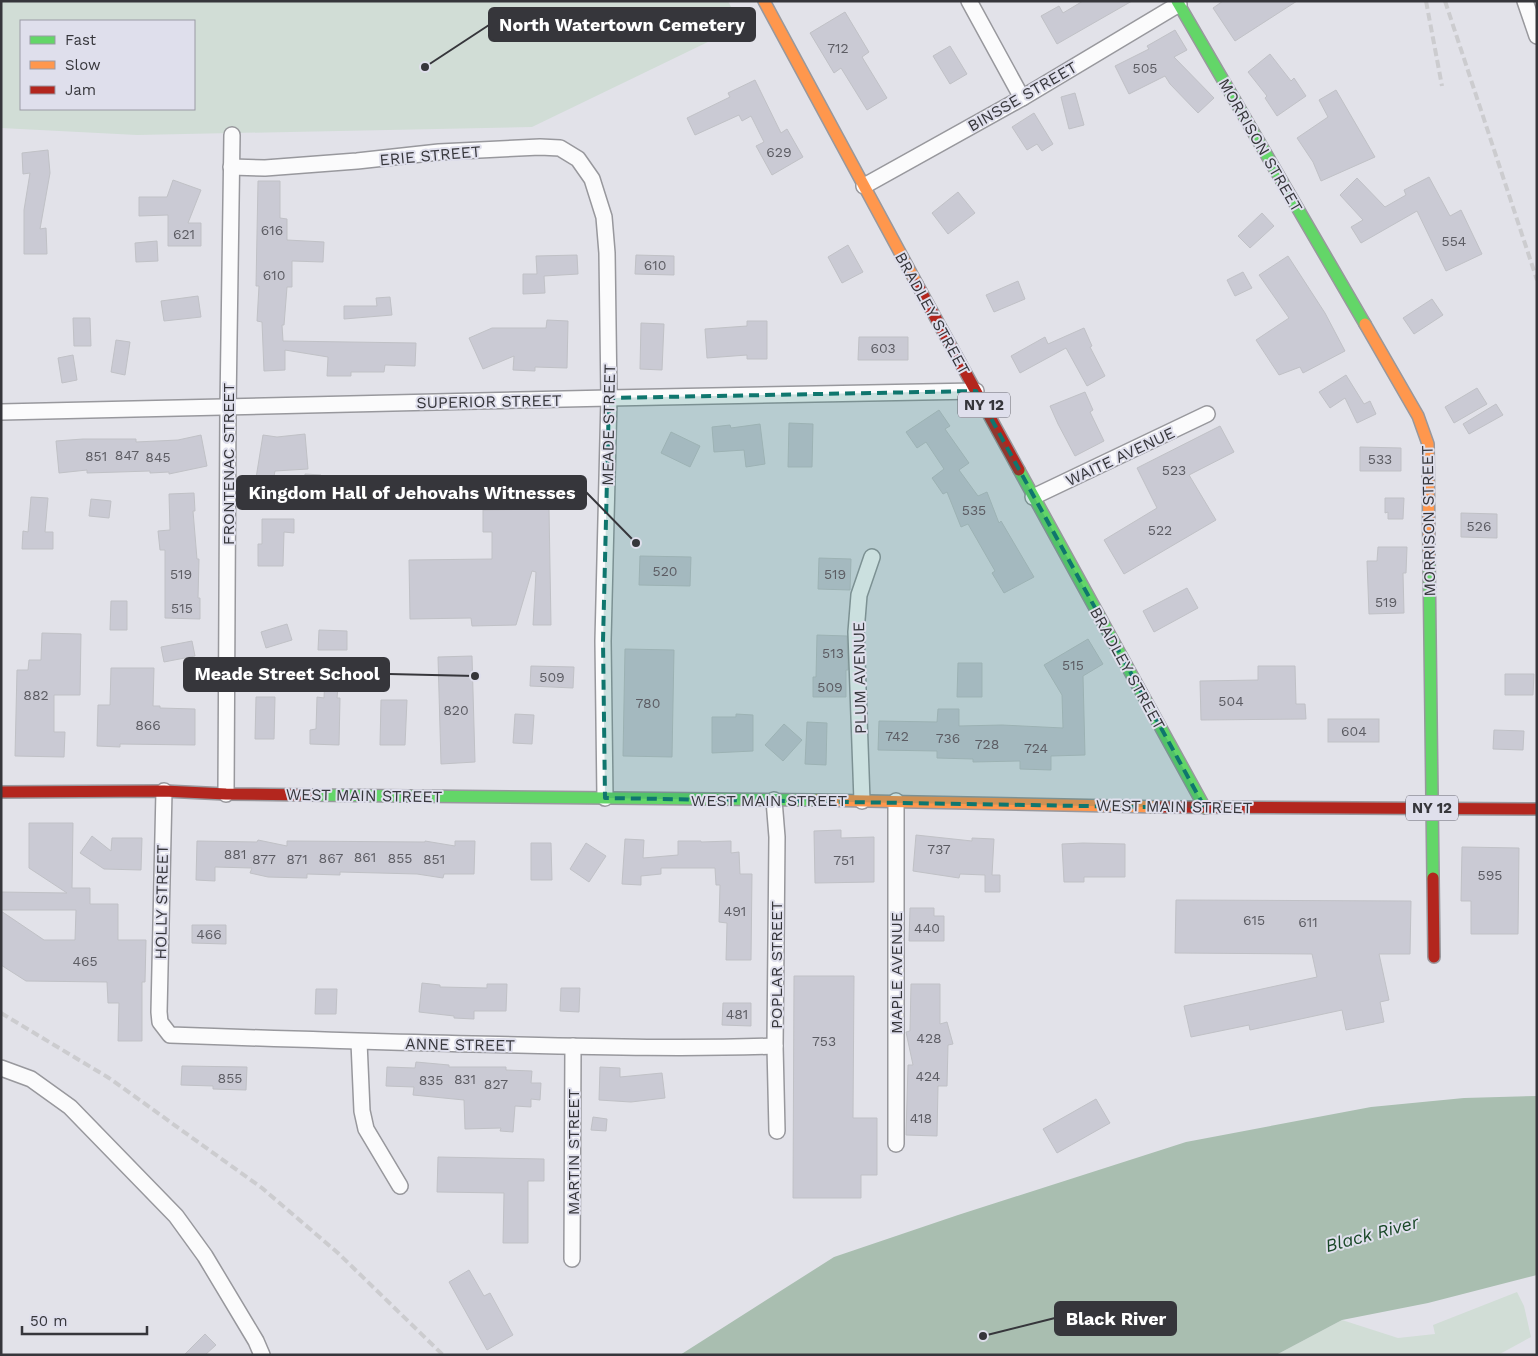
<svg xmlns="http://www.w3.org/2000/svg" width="1538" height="1356" font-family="'Work Sans',sans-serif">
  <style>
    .green { fill: #d1ddd6; fill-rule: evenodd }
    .water { fill: #a9beb0 }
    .building { fill: #cacad4; stroke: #c0c1c6 }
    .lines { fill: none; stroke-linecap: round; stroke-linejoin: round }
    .street-casing { stroke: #98989d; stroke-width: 18 }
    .fast-casing { stroke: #98989d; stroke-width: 14 }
    .slow-casing { stroke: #98989d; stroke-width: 14 }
    .jam-casing { stroke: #98989d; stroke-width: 14 }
    .street { stroke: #fbfbfc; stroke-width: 15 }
    .fast { stroke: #63d668; stroke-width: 11 }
    .slow { stroke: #ff974d; stroke-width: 11 }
    .jam { stroke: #b3261e; stroke-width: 11 }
    .rail { stroke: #cccccf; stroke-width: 4; stroke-dasharray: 8 4; stroke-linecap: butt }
    .marked { fill: #0f766e; fill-opacity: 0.2; stroke: #0f766e; stroke-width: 4; stroke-dasharray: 10 6; stroke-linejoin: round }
    .labels { text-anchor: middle; stroke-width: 4; stroke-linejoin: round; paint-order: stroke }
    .number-label { font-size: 14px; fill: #5c5c63 }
    .shield { fill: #dfdfec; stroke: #696970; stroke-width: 1 }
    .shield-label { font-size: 15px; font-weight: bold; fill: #36363b }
    .street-label { font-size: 16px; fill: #36363b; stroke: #dfdfec }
    .water-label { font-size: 18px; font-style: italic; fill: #194727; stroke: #dfdfec }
    .leader { fill: none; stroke: #36363b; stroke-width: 2 }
    .callout-dot { fill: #36363b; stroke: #dfdfec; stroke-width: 2 }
    .callout { fill: #36363b; stroke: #36363b; stroke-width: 2 }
    .callout-label { font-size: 18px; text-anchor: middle; font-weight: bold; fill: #fff }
  </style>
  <rect width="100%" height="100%" fill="#e2e2e9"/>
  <g class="green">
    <path d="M1 1H728L741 26 532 127 137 135 1 128ZM21 21H194V109H21Z"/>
    <path d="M1517 1292 1524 1306 1531 1337 1498 1355H1276L1342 1320 1398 1338 1435 1334 1433 1325Z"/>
  </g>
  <path class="water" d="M1537 1096V1275L1428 1303 1342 1320 1276 1355H680L834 1257 958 1215 1186 1142 1371 1107 1464 1098Z"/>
  <g class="building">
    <path d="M1083 1H1132L1057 44 1041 16 1059 6 1063 13Z"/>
    <path d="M1223 1H1297L1235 41 1213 8Z"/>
    <path d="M845 12 869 52 862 57 887 98 867 110 841 68 834 73 810 33Z"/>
    <path d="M1175 30 1187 50 1174 57 1214 98 1198 113 1170 84 1165 76 1129 94 1115 66 1149 49 1147 46Z"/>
    <path d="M950 46 967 74 950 84 933 56Z"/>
    <path d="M1270 54 1291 81 1294 78 1306 96 1277 116 1265 98 1267 96 1248 72Z"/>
    <path d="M755 80 781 133 787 129 803 157 772 175 756 146 764 142 751 116 742 121 739 115 695 135 687 118 730 97 728 93Z"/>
    <path d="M1336 90 1375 157 1321 181 1313 162 1297 138 1328 117 1319 100Z"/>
    <path d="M1075 93 1084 125 1069 129 1061 97Z"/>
    <path d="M1034 113 1053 144 1042 151 1037 144 1027 150 1012 127Z"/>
    <path d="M48 150 50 173 40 229 46 228 47 254H24V210L30 173 23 174 22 153Z"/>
    <path d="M1429 177 1450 216 1461 210 1482 254 1446 271 1417 211 1361 243 1351 227 1363 220 1340 195 1357 178 1385 207 1406 195 1404 190Z"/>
    <path d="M173 180 201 190 188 223H201V246H168V215L139 216V197H167Z"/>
    <path d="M258 181H280V218L287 219V240L324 242 323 262 292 261V287H287L284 325H282L283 341 416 343 415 366 385 365 384 372H351V376H327L328 357 285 350V370L264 371 262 322 257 321 259 286H256Z"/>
    <path d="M958 192 975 213 948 234 932 213Z"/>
    <path d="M1262 213 1274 226 1250 248 1238 236Z"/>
    <path d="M157 241 158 261 136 262 135 243Z"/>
    <path d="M848 245 863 272 842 283 828 257Z"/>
    <path d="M577 255 578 274 544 276 545 293 523 294V274H537L536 256Z"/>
    <path d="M636 255 674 256V275L635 274Z"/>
    <path d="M1288 256 1325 313 1345 351 1303 373 1300 367 1279 375 1256 340 1289 318 1259 275Z"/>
    <path d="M1243 272 1252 288 1235 296 1227 280Z"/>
    <path d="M1018 281 1025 299 994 312 986 295Z"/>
    <path d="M198 296 201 317 164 321 161 301Z"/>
    <path d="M390 297 392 315 344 319V306H377L376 298Z"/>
    <path d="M1432 299 1443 315 1414 334 1403 318Z"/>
    <path d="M73 318H90L91 346H74Z"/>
    <path d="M547 320 568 321 567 368 535 367V371L513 370 514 356 483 369 469 338 492 328H546Z"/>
    <path d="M747 321H767V359H747V355L707 358 705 329 747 326Z"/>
    <path d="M641 323 664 324 662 370 640 369Z"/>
    <path d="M1084 328 1092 346 1090 347 1105 376 1087 386 1066 348 1020 373 1011 356 1045 337 1048 344Z"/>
    <path d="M859 337H908V360H858Z"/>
    <path d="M116 340 130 342 125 375 111 372Z"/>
    <path d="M73 355 77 380 62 383 58 358Z"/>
    <path d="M1346 375 1364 404 1370 401 1376 414 1357 423 1345 398 1330 408 1319 392Z"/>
    <path d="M1477 388 1487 404 1454 423 1445 407Z"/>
    <path d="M1085 392 1093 410 1090 412 1104 441 1075 456 1058 424 1050 406Z"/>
    <path d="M1496 404 1503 415 1469 434 1463 424Z"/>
    <path d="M939 410 950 426 945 429 969 463 959 470 978 496 987 492 999 523 1001 521 1034 577 1004 593 992 573 995 571 968 524 961 527 947 492 943 494 932 478 944 469 926 442 917 448 906 432Z"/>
    <path d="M789 423 813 424 812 467H788Z"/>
    <path d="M760 424 765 464 746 467 744 450 714 452 712 427 730 425 731 428Z"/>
    <path d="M1220 426 1234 452 1189 475 1216 520 1124 574 1104 540 1157 508 1137 468Z"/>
    <path d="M671 432 700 446 690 467 661 453Z"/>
    <path d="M305 434 308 469 275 471 273 481 256 478 263 435 277 437Z"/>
    <path d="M201 435 207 466 169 474V472L150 473V471L87 473V470L59 473 56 441 83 439H136V442L178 440Z"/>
    <path d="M1360 447 1401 448V471H1360Z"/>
    <path d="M305 474 321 475 319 498 303 497Z"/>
    <path d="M194 493 195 511H193L197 559H199L198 598H200V619L165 618V550H160L158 531 170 530 169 494Z"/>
    <path d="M31 497 48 498 45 532H53V549H22L23 531 28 532Z"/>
    <path d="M1385 498H1404L1403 519H1388V512L1385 513Z"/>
    <path d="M91 499 111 501 109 518 89 516Z"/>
    <path d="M549 509 551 625H533L536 572 532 571 516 625 472 626 471 618 410 619 409 560 492 559V532H483V510Z"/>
    <path d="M1461 513 1497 514V538L1461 537Z"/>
    <path d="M262 519H294V533L284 532 283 566H258V544H262Z"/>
    <path d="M1378 547H1407L1406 573H1403L1404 613 1369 614 1367 561H1377Z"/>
    <path d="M640 556 691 557 690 586 639 585Z"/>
    <path d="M819 558 851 559 850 590 818 589Z"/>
    <path d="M1187 588 1198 608 1154 632 1143 611Z"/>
    <path d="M111 601H127V630H110Z"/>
    <path d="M287 624 292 640 266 648 261 632Z"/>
    <path d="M319 630 347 631V650H318Z"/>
    <path d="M42 633 81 634 80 695H54V732H65L64 757 15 756 17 670H28L29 660H41Z"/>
    <path d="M817 635 847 636 848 670H846V697H813V677H816Z"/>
    <path d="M1088 639 1103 664 1083 676 1085 755 1051 756V770L1020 769V761L973 762V759L937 758V751L878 750 879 721 937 722 938 709H959V726L1002 725 1063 728 1062 695 1044 665Z"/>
    <path d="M192 641 195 656 164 662 161 647Z"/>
    <path d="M625 649 674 650 672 757 623 756Z"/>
    <path d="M472 656 475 762 441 764 438 657Z"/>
    <path d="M958 663H982V697H957Z"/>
    <path d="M531 666 574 667 573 688 530 686Z"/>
    <path d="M1258 666H1295L1296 704H1305L1306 719 1201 720 1200 681 1258 680Z"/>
    <path d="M111 668H154L153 706H160V708L195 709V745L120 744V747L97 746 98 705H110Z"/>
    <path d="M1505 674H1534L1533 695H1505Z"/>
    <path d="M325 676 339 677 337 698H340L339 745 310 744V730L316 729 317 697 324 698Z"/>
    <path d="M256 697H275L274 739H255Z"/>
    <path d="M381 700H407L405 745H380Z"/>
    <path d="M515 714 534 715 532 744 513 743Z"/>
    <path d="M736 714 753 715V751L712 753V717H736Z"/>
    <rect x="1328" y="719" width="51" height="23"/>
    <path d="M807 722 827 723 826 765 805 764Z"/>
    <path d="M784 724 802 740 783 761 765 745Z"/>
    <path d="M1494 730 1524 731 1523 750 1493 749Z"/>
    <path d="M29 823H73L72 888H90V904H118V940H146L145 982H142V1041H118L119 1003H108L107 982 26 981 1 965V911L44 940H75L76 910H1V892L67 893 29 868Z"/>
    <path d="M841 830V838L874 837V882L815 883 814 831Z"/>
    <path d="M916 835 972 841V838L994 839 992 875H1000V892H985V875L960 874 959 878 913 871Z"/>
    <path d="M92 836 111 851 112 838H142L141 870 104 869 80 853Z"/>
    <path d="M625 839 644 840 643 858 678 855V841H701V842L731 841V853L739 852 740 874H752L751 960H726L727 923 719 922 720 885H716L715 868H661V874L641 876V885L622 884Z"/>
    <path d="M258 840 287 846V841L425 842V841L455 846V841H475L474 874H444L443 878 417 874 340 872V875L307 874V878L268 877 250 873 252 868 215 867V881L196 880 197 841 257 842Z"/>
    <path d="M531 843H551L552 880H531Z"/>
    <path d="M586 843 606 856 589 882 570 869Z"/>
    <path d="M1083 843 1125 844V877H1084V882H1064L1062 844Z"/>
    <path d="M1462 847 1519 848 1518 934H1471V901H1461Z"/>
    <path d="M1176 900 1411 901 1410 954H1379L1389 1000 1380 1002 1384 1022 1346 1030 1342 1010 1250 1030 1249 1025 1191 1037 1184 1006 1317 977 1312 954 1175 953Z"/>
    <path d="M910 908H934V916H944V941H909Z"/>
    <path d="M192 925H226V944L192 943Z"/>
    <path d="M794 976H854L853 1118H877V1175H861V1198H793Z"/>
    <path d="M422 983 440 985V987L487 988V984H507L506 1011H474V1019L454 1018V1016L419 1012Z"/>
    <path d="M911 984H940V1024L947 1022 953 1044 948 1045 947 1086H938L937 1136 906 1135 908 1065H913L906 1032 910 1031Z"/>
    <path d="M561 988H580L579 1012 560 1011Z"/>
    <path d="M316 989H337L336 1014H315Z"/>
    <path d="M723 1003H751V1026L722 1025Z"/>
    <path d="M416 1062 449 1065V1067H506V1070L532 1071 531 1083H541L540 1100 531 1099V1107L515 1106 513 1132 500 1131 501 1128 465 1129 464 1100 413 1095 414 1087 386 1086 387 1067 415 1068Z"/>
    <path d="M182 1066 247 1067 246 1090 213 1089V1086L181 1085Z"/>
    <path d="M600 1067 620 1068V1077L662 1073 665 1098 631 1102 599 1100Z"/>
    <path d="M1096 1099 1110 1123 1057 1153 1043 1129Z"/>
    <path d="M593 1117 607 1119 606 1131 591 1130Z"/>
    <path d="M438 1157 544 1159V1181H528V1243H503L504 1193 437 1192Z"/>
    <path d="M469 1270 484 1296 490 1293 513 1335 487 1350 449 1282Z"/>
    <path d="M205 1334 216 1345 205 1355H184Z"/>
  </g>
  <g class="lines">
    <g class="street-casing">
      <g id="street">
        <path d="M969 1 1022 98"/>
        <path d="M1525 1 1537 36"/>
        <path d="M231 167 265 168 357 161 439 152 540 147 560 148 578 159 592 179 604 217 607 253 609 398 603 641 605 798"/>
        <path d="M864 186 1022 98 1179 4"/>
        <path d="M1 412 609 398 976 391"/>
        <path d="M1033 497 1207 414"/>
        <path d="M164 791 159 1012 160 1022 170 1035C286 1039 402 1043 518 1045 604 1047 690 1049 775 1046"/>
        <path d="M226 794 228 407 232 135"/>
        <path d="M774 800 777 837 775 1046 777 1131"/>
        <path d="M862 801 856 632 859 595 872 557"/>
        <path d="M896 801V1144"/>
        <path d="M359 1042 362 1111 366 1129 400 1186"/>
        <path d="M1 1068 31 1079 70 1107 176 1216 205 1256 256 1341 262 1355"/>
        <path d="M572 1259 573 1046"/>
      </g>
    </g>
    <g class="fast-casing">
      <g id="fast">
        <path d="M1177 1 1365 324"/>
        <path d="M1019 470 1205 808"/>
        <path d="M1429 557 1433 878"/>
        <path d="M309 795 817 800"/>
      </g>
    </g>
    <g class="slow-casing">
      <g id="slow">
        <path d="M764 1 917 284"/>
        <path d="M1365 324 1418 416 1428 444 1429 557"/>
        <path d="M817 800 1161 807"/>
      </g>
    </g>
    <g class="jam-casing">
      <g id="jam">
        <path d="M917 284 1019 470"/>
        <path d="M1 792 164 791 226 794 309 795"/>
        <path d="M1161 807 1537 809"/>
        <path d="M1433 878 1434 957"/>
      </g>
    </g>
    <use href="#street" class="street"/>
    <use href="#fast" class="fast"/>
    <use href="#slow" class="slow"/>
    <use href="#jam" class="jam"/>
    <g class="rail">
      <path d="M1426 1 1442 86"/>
      <path d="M1445 1 1537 280"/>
      <path d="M1 1013 109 1078 262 1188 338 1253 443 1355"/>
    </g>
  </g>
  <path class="marked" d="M976 391 1205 808 605 798 603 641 609 398Z"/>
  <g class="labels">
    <g class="number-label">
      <text x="838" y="53">712</text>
      <text x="1145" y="73">505</text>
      <text x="779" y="157">629</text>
      <text x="272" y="235">616</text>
      <text x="184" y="239">621</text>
      <text x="1454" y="246">554</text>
      <text x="655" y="270">610</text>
      <text x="274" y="280">610</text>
      <text x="883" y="353">603</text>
      <text x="127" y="460">847</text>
      <text x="96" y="461">851</text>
      <text x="158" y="462">845</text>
      <text x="1380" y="464">533</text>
      <text x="1174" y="475">523</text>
      <text x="974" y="515">535</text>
      <text x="1479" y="531">526</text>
      <text x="1160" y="535">522</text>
      <text x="665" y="576">520</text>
      <text x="181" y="579">519</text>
      <text x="835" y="579">519</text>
      <text x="1386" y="607">519</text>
      <text x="182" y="613">515</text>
      <text x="833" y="658">513</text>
      <text x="1073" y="670">515</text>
      <text x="552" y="682">509</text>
      <text x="830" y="692">509</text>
      <text x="36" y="700">882</text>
      <text x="1231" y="706">504</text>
      <text x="648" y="708">780</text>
      <text x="456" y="715">820</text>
      <text x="148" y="730">866</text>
      <text x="1354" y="736">604</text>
      <text x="897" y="741">742</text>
      <text x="948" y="743">736</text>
      <text x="987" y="749">728</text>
      <text x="1036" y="753">724</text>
      <text x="939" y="854">737</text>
      <text x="235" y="859">881</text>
      <text x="365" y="862">861</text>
      <text x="331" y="863">867</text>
      <text x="400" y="863">855</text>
      <text x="264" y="864">877</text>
      <text x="297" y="864">871</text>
      <text x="434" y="864">851</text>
      <text x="844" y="865">751</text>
      <text x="1490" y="880">595</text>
      <text x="735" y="916">491</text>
      <text x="1254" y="925">615</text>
      <text x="1308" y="927">611</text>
      <text x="927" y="933">440</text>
      <text x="209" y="939">466</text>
      <text x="85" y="966">465</text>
      <text x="737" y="1019">481</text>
      <text x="929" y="1043">428</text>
      <text x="824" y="1046">753</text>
      <text x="928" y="1081">424</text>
      <text x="230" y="1083">855</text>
      <text x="465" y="1084">831</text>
      <text x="431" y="1085">835</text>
      <text x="496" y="1089">827</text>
      <text x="921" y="1123">418</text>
    </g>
    <g class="shield">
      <rect x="958" y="392.5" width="52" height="25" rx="4"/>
      <rect x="1406" y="795.5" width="52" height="25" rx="4"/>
    </g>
    <g class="shield-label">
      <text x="984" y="410">NY 12</text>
      <text x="1432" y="813">NY 12</text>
    </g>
    <g class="street-label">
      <text transform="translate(1022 96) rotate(-30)" y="6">BINSSE STREET</text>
      <text transform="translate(1261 145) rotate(60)" y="6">MORRISON STREET</text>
      <text transform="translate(430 155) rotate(-5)" y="6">ERIE STREET</text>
      <text transform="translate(933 313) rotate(61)" y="6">BRADLEY STREET</text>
      <text transform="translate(489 401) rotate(-1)" y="6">SUPERIOR STREET</text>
      <text transform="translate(608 425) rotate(-89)" y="6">MEADE STREET</text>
      <text transform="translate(1120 456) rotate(-25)" y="6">WAITE AVENUE</text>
      <text transform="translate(228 464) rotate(-90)" y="6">FRONTENAC STREET</text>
      <text transform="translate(1428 521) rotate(-91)" y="6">MORRISON STREET</text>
      <text transform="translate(1128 668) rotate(61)" y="6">BRADLEY STREET</text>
      <text transform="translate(859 678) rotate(-91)" y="6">PLUM AVENUE</text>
      <text transform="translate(364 795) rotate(1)" y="6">WEST MAIN STREET</text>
      <text x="769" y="806">WEST MAIN STREET</text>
      <text transform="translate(1174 806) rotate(1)" y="6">WEST MAIN STREET</text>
      <text transform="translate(161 902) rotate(-89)" y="6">HOLLY STREET</text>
      <text transform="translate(776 965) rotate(-90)" y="6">POPLAR STREET</text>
      <text transform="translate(896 973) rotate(-90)" y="6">MAPLE AVENUE</text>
      <text transform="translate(460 1044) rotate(1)" y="6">ANNE STREET</text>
      <text transform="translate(573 1152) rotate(-90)" y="6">MARTIN STREET</text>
    </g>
    <g class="water-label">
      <text transform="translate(1372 1234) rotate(-15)" y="6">Black River</text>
    </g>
  </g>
  <path class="leader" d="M425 67L489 25M636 543L586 492M475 676L389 674M983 1336L1055 1318"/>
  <g class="callout-dot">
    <circle cx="425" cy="67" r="5"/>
    <circle cx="636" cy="543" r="5"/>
    <circle cx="475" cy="676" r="5"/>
    <circle cx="983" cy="1336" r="5"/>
  </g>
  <g class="callout">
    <rect x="489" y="8" width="266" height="33" rx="5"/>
    <rect x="237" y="476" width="349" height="33" rx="5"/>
    <rect x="184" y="658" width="205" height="33" rx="5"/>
    <rect x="1055" y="1302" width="121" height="33" rx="5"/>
  </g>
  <g class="callout-label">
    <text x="622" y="31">North Watertown Cemetery</text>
    <text x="412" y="499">Kingdom Hall of Jehovahs Witnesses</text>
    <text x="287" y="680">Meade Street School</text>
    <text x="1116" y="1325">Black River</text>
  </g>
  <rect width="1538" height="1356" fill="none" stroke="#36363b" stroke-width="5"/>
  <rect x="20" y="20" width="175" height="90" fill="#dfdfec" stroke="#9b9ba5"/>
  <rect x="30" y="36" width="25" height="8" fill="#63d668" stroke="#9b9ba5"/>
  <text x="65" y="45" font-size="15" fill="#36363b">Fast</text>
  <rect x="30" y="61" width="25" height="8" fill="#ff974d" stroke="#9b9ba5"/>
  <text x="65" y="70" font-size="15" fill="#36363b">Slow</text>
  <rect x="30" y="86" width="25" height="8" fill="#b3261e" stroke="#9b9ba5"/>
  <text x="65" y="95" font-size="15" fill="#36363b">Jam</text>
  <path d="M22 1326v8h125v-8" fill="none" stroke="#36363b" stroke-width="2.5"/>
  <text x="30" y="1326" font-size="15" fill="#36363b" stroke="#dfdfec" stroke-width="4" paint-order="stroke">50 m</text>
</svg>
